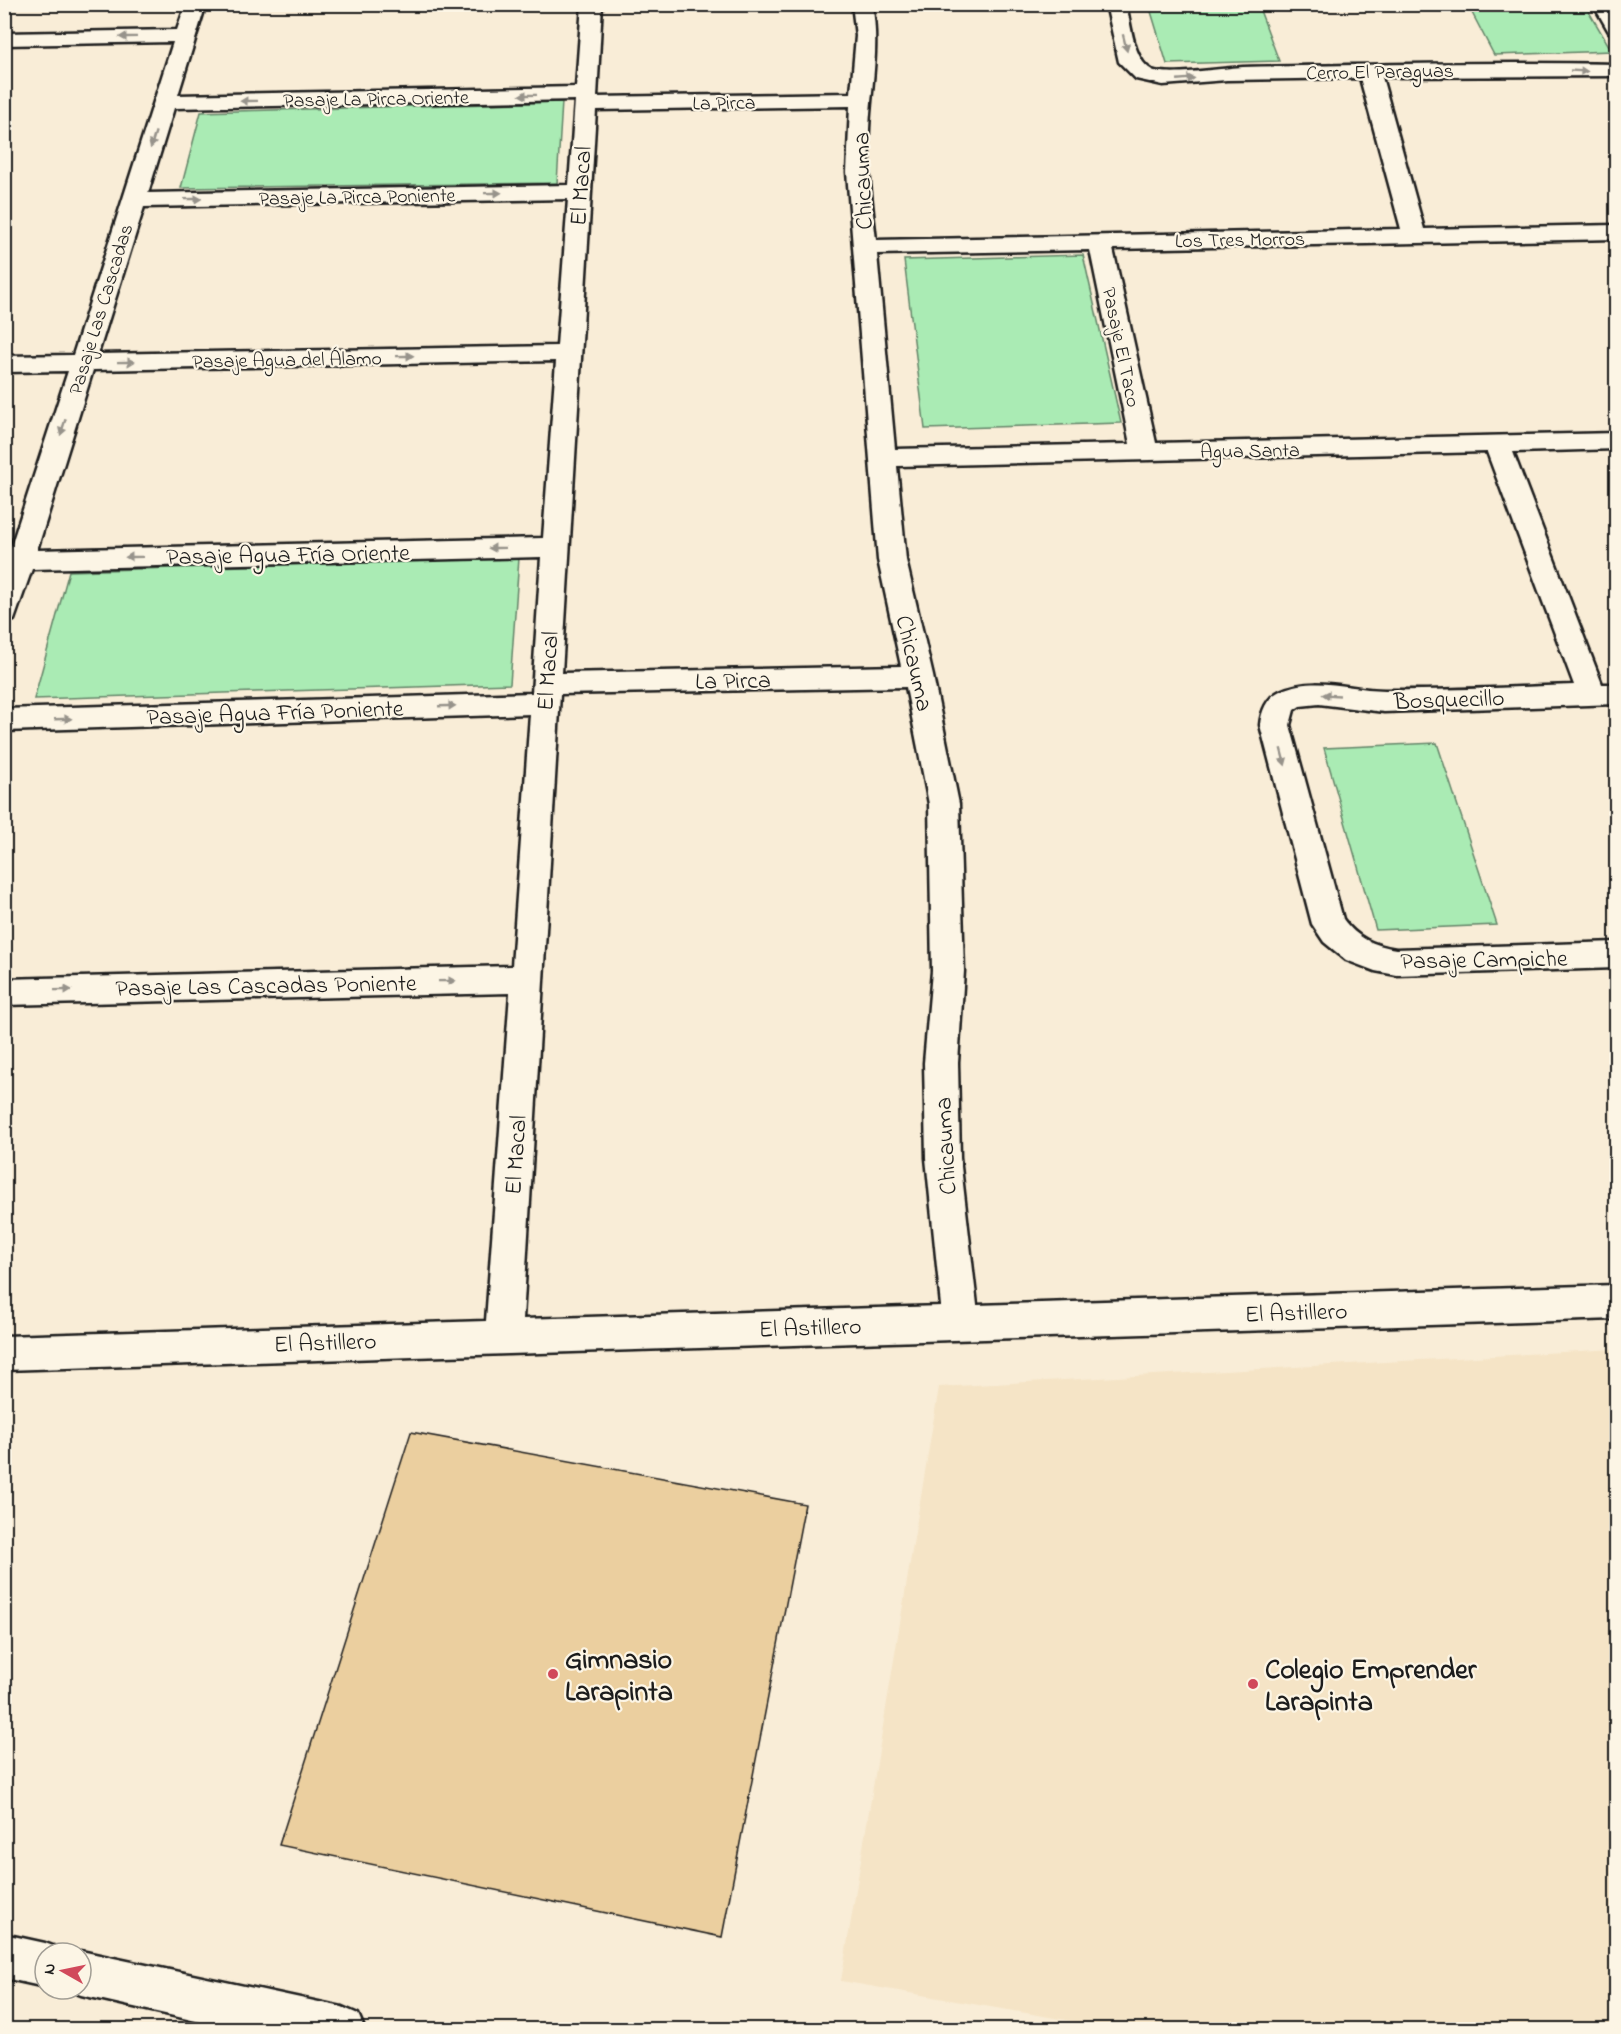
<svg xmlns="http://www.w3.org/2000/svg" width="1621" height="2034" font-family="'Indie Flower',sans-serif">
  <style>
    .built { fill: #f5e4c6 }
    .green { fill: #aaebb4; stroke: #638468; stroke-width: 1.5 }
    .building { fill: #ebcf9f; stroke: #1c1c1c; stroke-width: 1.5 }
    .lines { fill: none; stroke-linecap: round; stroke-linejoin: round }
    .minor-casing { stroke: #1c1c1c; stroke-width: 5 }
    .tertiary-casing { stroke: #1c1c1c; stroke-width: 5 }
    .minor { fill: #fcf5e5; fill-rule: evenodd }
    .tertiary { fill: #fcf5e5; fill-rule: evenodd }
    .oneway { fill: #97938b }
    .poi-dot { fill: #d1495b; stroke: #fcf5e5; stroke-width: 2 }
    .labels { text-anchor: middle; stroke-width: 4.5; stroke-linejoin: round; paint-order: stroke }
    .far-street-label { font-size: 20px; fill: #1c1c1c; stroke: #fcf5e5 }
    .street-label { font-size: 24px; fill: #1c1c1c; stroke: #fcf5e5 }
    .near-poi-label { font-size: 28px; font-weight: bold; fill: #1c1c1c; stroke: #fcf5e5; text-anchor: start }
  </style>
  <rect width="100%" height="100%" fill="#f9edd7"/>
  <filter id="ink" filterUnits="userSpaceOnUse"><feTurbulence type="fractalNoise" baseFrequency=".0167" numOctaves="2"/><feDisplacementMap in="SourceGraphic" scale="12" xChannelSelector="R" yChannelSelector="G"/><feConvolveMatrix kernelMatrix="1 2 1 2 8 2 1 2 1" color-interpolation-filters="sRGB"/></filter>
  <g filter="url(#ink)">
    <path class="built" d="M1616 1349V2029H1118L841 1981 939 1387Z"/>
    <g class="green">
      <path d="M1149 5H1258L1279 61 1167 64Z"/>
      <path d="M1468 5H1585L1612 51 1494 55Z"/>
      <path d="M562 102 557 183 181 188 201 112Z"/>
      <path d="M1083 255 1121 423 925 429 904 260Z"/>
      <path d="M519 558 510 684 34 699 69 571Z"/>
      <path d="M1437 743 1497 925 1376 930 1324 748Z"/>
    </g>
    <path class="building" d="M411 1432 805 1504 722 1937 279 1845Z"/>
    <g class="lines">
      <g class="minor-casing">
        <g id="minor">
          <path d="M186 4H206L178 95 576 87 582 4H602L597 97 851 93 856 36 852 4H872C880 47 871 87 869 129 867 166 872 203 876 240L1401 229 1360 78 1227 80 1163 85 1136 79 1119 62 1106 4H1126C1131 24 1133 60 1152 70 1168 77 1223 68 1243 67 1367 65 1492 61 1616 64V76L1382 77 1424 229 1616 225V239L1113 249 1156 443 1616 433V449L1513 452 1602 684H1616V704L1384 712 1319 704 1300 706 1294 710 1290 725 1343 919C1357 938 1373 945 1396 949L1616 942V968L1396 975 1375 971 1346 960 1324 942 1312 924 1260 725C1261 712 1267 697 1280 691 1315 675 1350 690 1385 690 1448 691 1511 687 1574 685L1487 452 897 466 906 560 933 676 959 804 964 971 958 1063 960 1158 977 1305 1616 1285V1319L4 1370V1336L486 1321 510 993 4 1005V979L512 966 530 714 4 731V709L532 693 541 557 32 569 14 620 4 623V568L68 371 4 372V356L73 355 173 42 4 45V33L177 30ZM575 100 569 185 148 193 174 108ZM850 106 847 172 878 560 901 666 562 673 596 110ZM568 199 557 346 98 354 144 207ZM1090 250 1130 444 895 449 877 254ZM556 361 543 538 37 550 93 370ZM906 687 929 804 932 971 924 1063 926 1158 941 1306 523 1319 560 694Z"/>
          <path d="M1593 4H1613L1616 10V34L1609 32Z"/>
        </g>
      </g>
      <g class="tertiary-casing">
        <g id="tertiary">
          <path d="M4 1934 45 1943 61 1949 62 1953H45V1987L4 1978Z"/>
          <path d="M81 1951 342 2007 358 2014 365 2030H236L81 1995 65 1989H81V1953H75Z"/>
        </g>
      </g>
      <use href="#minor" class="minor"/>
      <use href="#tertiary" class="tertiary"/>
    </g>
    <defs><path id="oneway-solid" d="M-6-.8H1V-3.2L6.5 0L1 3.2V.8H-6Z" transform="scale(1.5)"/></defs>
    <g class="oneway">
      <use href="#oneway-solid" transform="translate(128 37) rotate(179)"/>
      <use href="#oneway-solid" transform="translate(1125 43) rotate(76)"/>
      <use href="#oneway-solid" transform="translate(1579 71) rotate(3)"/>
      <use href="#oneway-solid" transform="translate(1186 79) rotate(-5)"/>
      <use href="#oneway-solid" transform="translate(528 95) rotate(179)"/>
      <use href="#oneway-solid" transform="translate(249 101) rotate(179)"/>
      <use href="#oneway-solid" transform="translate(153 140) rotate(107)"/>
      <use href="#oneway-solid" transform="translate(493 193) rotate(-1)"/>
      <use href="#oneway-solid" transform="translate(193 199) rotate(-1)"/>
      <use href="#oneway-solid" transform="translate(405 356) rotate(-1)"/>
      <use href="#oneway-solid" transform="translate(126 362) rotate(-1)"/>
      <use href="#oneway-solid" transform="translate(63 427) rotate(108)"/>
      <use href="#oneway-solid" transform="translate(497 548) rotate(179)"/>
      <use href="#oneway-solid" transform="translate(134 557) rotate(179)"/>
      <use href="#oneway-solid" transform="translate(1331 695) rotate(-177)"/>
      <use href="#oneway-solid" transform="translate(447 706) rotate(-2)"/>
      <use href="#oneway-solid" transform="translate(63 719) rotate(-2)"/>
      <use href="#oneway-solid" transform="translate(1283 757) rotate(75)"/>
      <use href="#oneway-solid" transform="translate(447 981) rotate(-1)"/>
      <use href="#oneway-solid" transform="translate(63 990) rotate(-1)"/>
    </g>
  </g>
  <g class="poi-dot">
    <circle cx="553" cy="1674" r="6"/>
    <circle cx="1253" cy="1684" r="6"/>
  </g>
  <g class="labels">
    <g class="far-street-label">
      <text transform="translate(1380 71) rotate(-1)" y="7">Cerro El Paraguas</text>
      <text transform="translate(376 98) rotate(-1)" y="7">Pasaje La Pirca Oriente</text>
      <text transform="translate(724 102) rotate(-1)" y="7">La Pirca</text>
      <text transform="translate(357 196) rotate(-1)" y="7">Pasaje La Pirca Poniente</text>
      <text transform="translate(1240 239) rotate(-1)" y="7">Los Tres Morros</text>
      <text transform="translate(100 309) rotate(-73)" y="7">Pasaje Las Cascadas</text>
      <text transform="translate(1122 347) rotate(78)" y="7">Pasaje El Taco</text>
      <text transform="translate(287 359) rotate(-1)" y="7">Pasaje Agua del Álamo</text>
      <text transform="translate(1250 450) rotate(-1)" y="7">Agua Santa</text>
    </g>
    <g class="street-label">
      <text transform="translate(862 181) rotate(-92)" y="8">Chicauma</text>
      <text transform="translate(580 186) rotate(-86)" y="8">El Macal</text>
      <text transform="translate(288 554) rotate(-1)" y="8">Pasaje Agua Fría Oriente</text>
      <text transform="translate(915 663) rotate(77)" y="8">Chicauma</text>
      <text transform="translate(547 671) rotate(-86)" y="8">El Macal</text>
      <text transform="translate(733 680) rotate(-1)" y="8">La Pirca</text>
      <text transform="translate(1449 699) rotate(-2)" y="8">Bosquecillo</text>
      <text transform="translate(275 712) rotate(-2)" y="8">Pasaje Agua Fría Poniente</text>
      <text transform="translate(1484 959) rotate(-1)" y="8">Pasaje Campiche</text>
      <text transform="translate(266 985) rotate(-1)" y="8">Pasaje Las Cascadas Poniente</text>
      <text transform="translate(945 1146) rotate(-93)" y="8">Chicauma</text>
      <text transform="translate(515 1155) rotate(-86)" y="8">El Macal</text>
      <text transform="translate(1296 1312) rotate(-2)" y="8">El Astillero</text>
      <text transform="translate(810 1327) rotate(-2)" y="8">El Astillero</text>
      <text transform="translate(325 1342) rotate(-2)" y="8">El Astillero</text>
    </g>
    <g class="near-poi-label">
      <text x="565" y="1668">Gimnasio<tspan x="565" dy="32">Larapinta</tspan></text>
      <text x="1265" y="1678">Colegio Emprender<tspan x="1265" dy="32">Larapinta</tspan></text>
    </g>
  </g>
  <rect width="1621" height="2034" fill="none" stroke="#fcf5e5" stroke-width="24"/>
  <rect x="12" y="12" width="1597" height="2010" fill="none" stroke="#1c1c1c" stroke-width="2" filter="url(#ink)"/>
  <g transform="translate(63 1971) rotate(279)"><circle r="28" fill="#fcf5e5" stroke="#a29e95" stroke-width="1.5"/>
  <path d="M0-4.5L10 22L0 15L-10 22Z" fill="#d1495b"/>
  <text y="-9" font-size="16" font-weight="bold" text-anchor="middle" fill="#1c1c1c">N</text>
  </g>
</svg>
